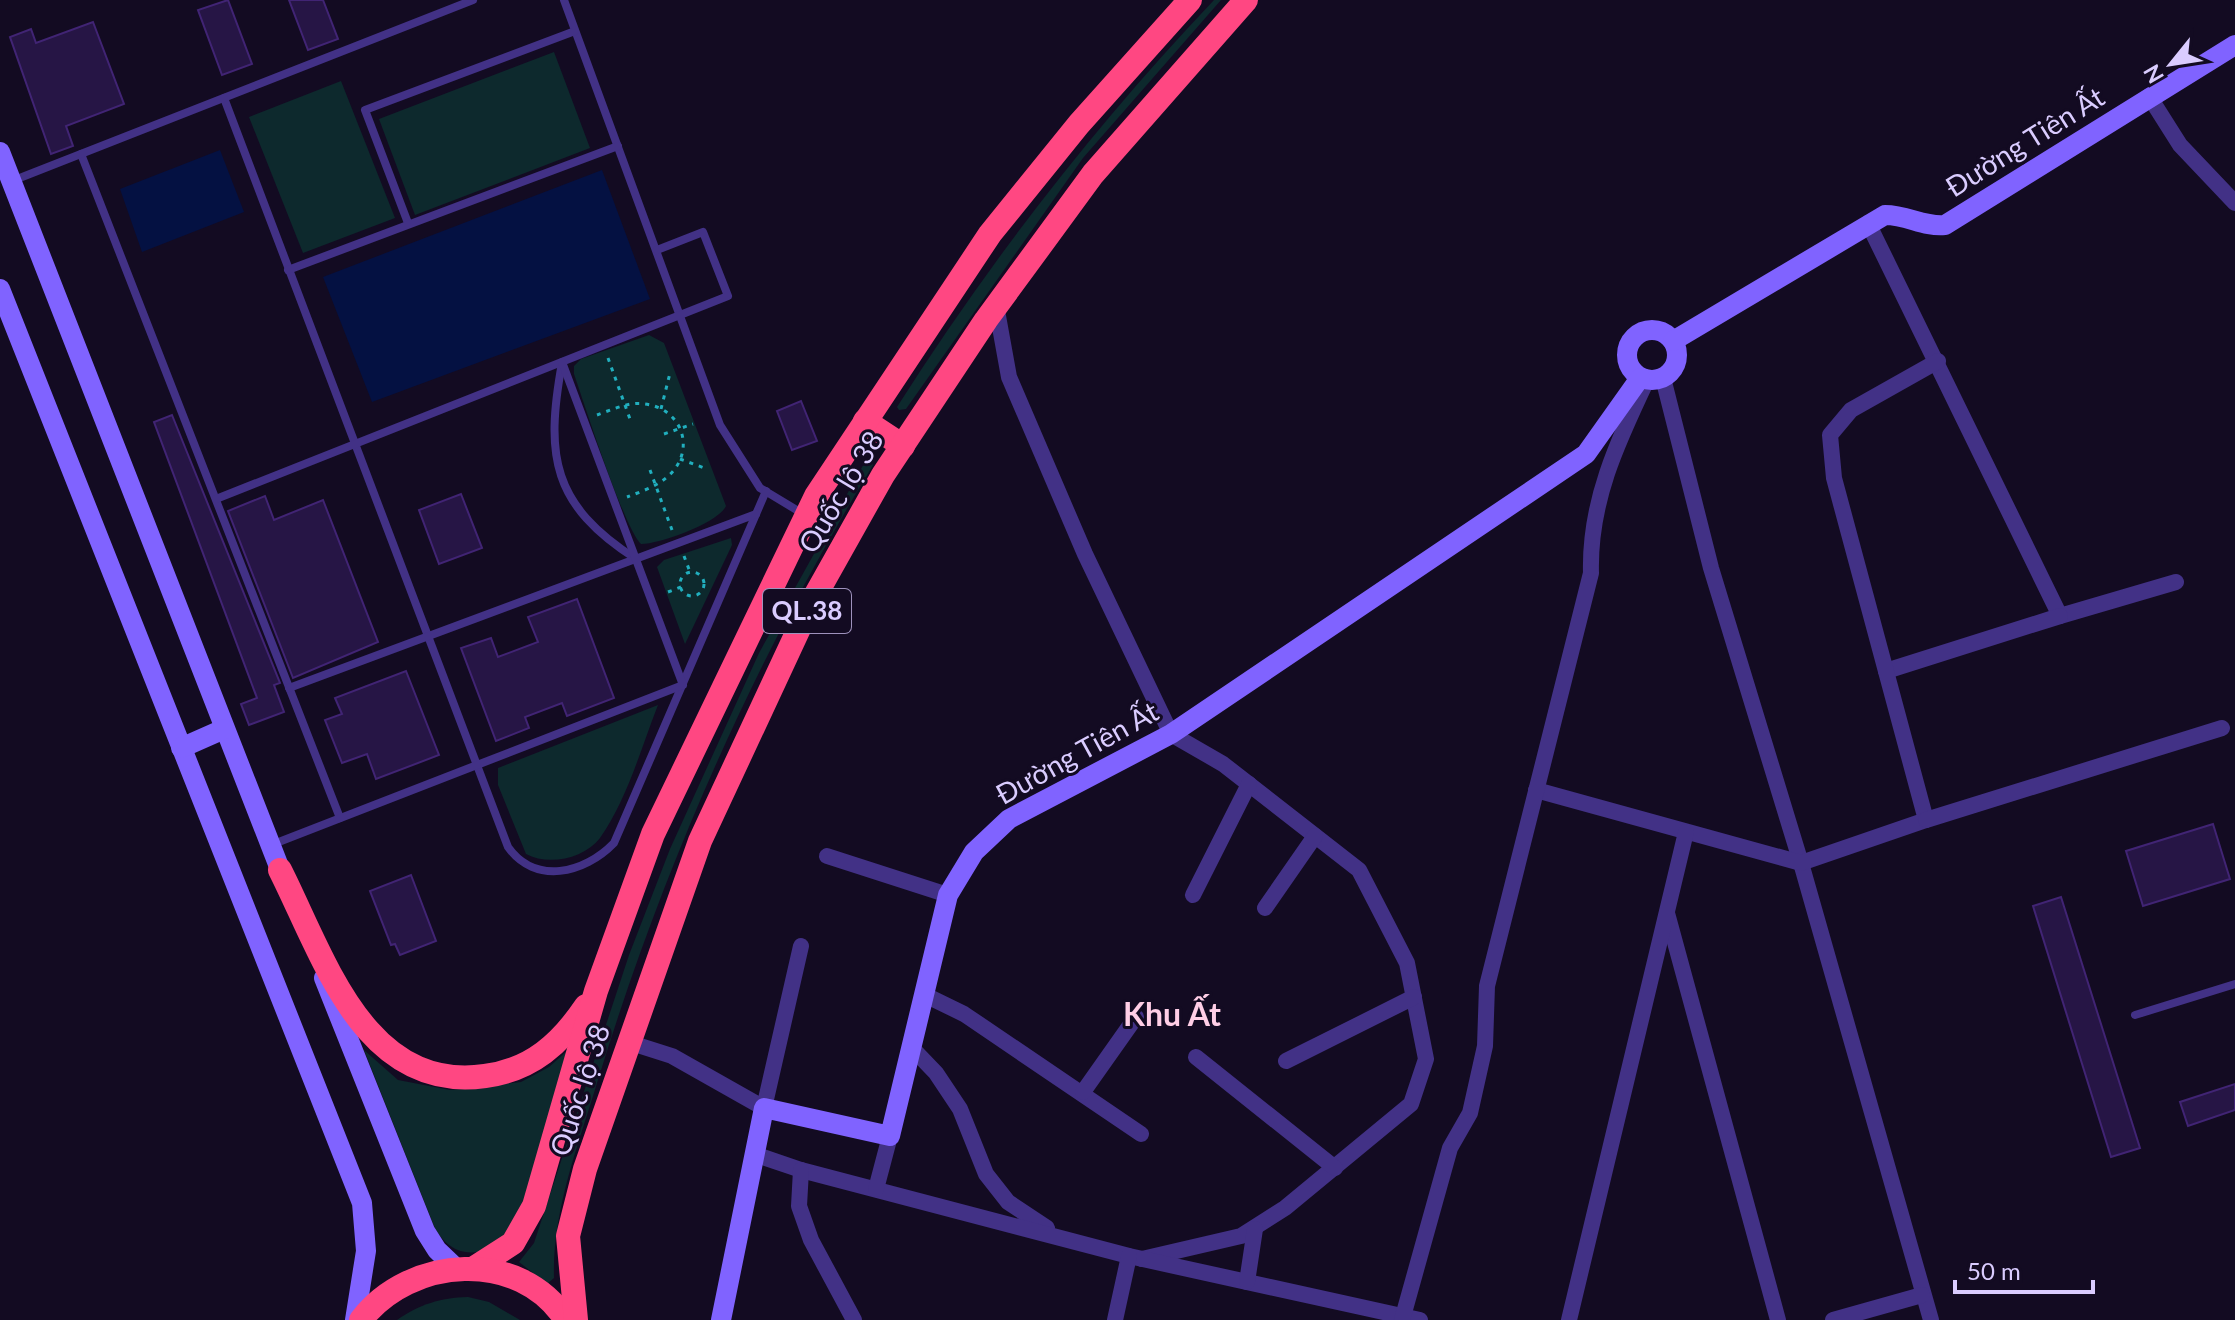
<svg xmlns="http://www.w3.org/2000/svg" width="2235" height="1320" font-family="Lato,sans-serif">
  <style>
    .green { fill: #0d292d }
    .water { fill: #041142 }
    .building { fill: #261545; stroke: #412474; stroke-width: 2 }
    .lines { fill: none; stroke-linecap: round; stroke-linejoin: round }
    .path { stroke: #21afbe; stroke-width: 3; stroke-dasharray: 4 6; stroke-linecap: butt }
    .lane { stroke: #423186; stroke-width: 8 }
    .street { stroke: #423186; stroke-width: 16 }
    .secondary { stroke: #8063ff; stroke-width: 20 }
    .highway { stroke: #ff4782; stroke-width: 24 }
    .labels { text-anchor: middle; stroke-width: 6; stroke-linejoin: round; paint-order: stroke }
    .shield { fill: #130b22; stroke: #9e92bd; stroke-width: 2 }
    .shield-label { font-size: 26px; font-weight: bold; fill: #daccff }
    .street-label { font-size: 28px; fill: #daccff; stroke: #130b22 }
    .quarter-label { font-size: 32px; font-weight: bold; fill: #ffcee6; stroke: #130b22 }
  </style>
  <rect width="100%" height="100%" fill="#130b22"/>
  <g class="green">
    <path d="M1214 0H1221L1083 158 906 409 899 410 897 407C989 262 1096 124 1214 0Z"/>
    <path d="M554 52 590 148 415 215 379 119Z"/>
    <path d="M341 81 395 218 303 253 249 117Z"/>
    <path d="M649 335 664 343 726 506C718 523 660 544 641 544 625 530 584 403 574 374V366L581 359Z"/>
    <path d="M866 460H871L873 465C754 661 664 864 597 1083 578 1146 552 1212 554 1278L547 1284 519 1262 534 1243 629 955 670 849 759 653Z"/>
    <path d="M731 538 732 545 685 644 657 567 664 560Z"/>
    <path d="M658 705C641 748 627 800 600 838 584 859 548 866 526 854L498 785V768Z"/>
    <path d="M575 1044C557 1100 542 1166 517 1219 499 1257 454 1267 434 1226L364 1050 398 1080 450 1090 521 1082 549 1067Z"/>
    <path d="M468 1297 489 1302 520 1320H397C420 1304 440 1298 468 1297Z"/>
  </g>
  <g class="water">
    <path d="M220 150 244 212 142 252 120 189Z"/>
    <path d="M602 170 650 299 372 402 323 277Z"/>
  </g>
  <g class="building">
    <path d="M228 0 252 64 222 75 198 10Z"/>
    <path d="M289 0H323L338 39 308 50Z"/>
    <path d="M93 22 124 104 66 126 73 146 51 154 10 37 31 29 36 43Z"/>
    <path d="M801 401 817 441 792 450 777 411Z"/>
    <path d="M172 415 280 683 274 685 284 712 249 725 241 704 257 698 154 422Z"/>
    <path d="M461 494 482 548 439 564 419 510Z"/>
    <path d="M265 496 274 520 323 500 378 642 293 678 228 511Z"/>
    <path d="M577 599 614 698 567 716 562 703 525 717 529 728 496 741 461 648 491 638 498 657 538 642 528 617Z"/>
    <path d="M406 671 439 755 376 779 367 754 342 763 325 720 342 714 335 698Z"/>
    <path d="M2213 824 2230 879 2143 906 2126 851Z"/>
    <path d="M411 875 436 941 400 955 395 944 391 945 370 891Z"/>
    <path d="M2061 897 2140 1148 2111 1157 2033 906Z"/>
    <path d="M2235 1084V1110L2188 1126 2180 1102Z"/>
  </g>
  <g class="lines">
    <g class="path">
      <path d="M608 358 630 419"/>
      <path d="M661 409 670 373"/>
      <path d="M597 415C611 410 630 401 645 404 684 409 697 453 666 478 655 487 640 492 627 497"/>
      <path d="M664 434 693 424"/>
      <path d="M680 459 707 469"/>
      <path d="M650 470 672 530"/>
      <path d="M684 556 690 572"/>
      <circle cx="692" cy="584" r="12"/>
      <path d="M668 592 681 587"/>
    </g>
    <g class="lane">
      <path d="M564 0 720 425 760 488 805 515"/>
      <path d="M224 98 508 847C535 885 584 874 614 843L766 491"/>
      <path d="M81 154 340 818"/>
      <path d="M12 181 473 0"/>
      <path d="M408 223 365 110 575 31"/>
      <path d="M288 270 618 146"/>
      <path d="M562 363C545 456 552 505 636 559"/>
      <path d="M216 499 728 296 703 232 657 250"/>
      <path d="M289 688 756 514"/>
      <path d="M271 845 683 685 562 362"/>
      <path d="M2135 1015 2235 984"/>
    </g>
    <g class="street">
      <path d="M2149 96 2180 145 2235 203"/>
      <path d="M1868 223 2060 616 2176 582"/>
      <path d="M996 305 1009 377 1085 554 1171 734 1223 764 1359 870 1407 963 1426 1059 1411 1104 1285 1208 1241 1236 1142 1259"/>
      <path d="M1663 378 1711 568 1801 863 1931 1320"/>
      <path d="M1886 671 2060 616"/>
      <path d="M1536 790 1801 863 1926 820 1834 478 1830 435 1851 410 1938 361"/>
      <path d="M1926 820 2222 728"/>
      <path d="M827 856 948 895"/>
      <path d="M1193 895 1249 784"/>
      <path d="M1265 908 1315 836"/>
      <path d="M1667 913 1778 1320"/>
      <path d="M925 995 964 1014 1141 1134"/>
      <path d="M628 1042 672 1056 764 1108 801 946"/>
      <path d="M912 1048 936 1073 960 1109 986 1174 1008 1202 1047 1228"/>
      <path d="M1196 1057 1335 1168"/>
      <path d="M1286 1061 1414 997"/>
      <path d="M1083 1092 1136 1017"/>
      <path d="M754 1154 801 1170 1129 1256 1420 1320"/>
      <path d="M801 1170 799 1206 811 1240 854 1320"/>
      <path d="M876 1189 890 1136"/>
      <path d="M1247 1282 1255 1229"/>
      <path d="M1115 1320 1129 1256"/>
      <path d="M1402 1320 1450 1148 1470 1113 1485 1046 1487 986 1591 573C1589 502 1617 443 1647 380"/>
      <path d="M1569 1320 1686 832"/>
      <path d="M1833 1320 1922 1295"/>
    </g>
    <g class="secondary">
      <path d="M0 152 285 882"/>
      <path d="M0 289 362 1203 366 1251 355 1320"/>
      <circle cx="1652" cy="355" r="25"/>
      <path d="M1673 341 1885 215C1908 215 1923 227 1945 225L2235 45"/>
      <path d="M181 748 224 729"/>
      <path d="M324 978 425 1231 437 1250 458 1270"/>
      <path d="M721 1320 764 1108 890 1136 948 895 974 852 1009 819 1171 734 1586 454 1640 378"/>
    </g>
    <g class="highway">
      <path d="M865 421 903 446"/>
      <path d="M280 870C324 957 364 1093 485 1076 532 1070 561 1043 586 1006"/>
      <path d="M474 1268 513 1243 534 1206 596 991 653 834 816 496 990 234 1079 124 1190 0"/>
      <path d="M361 1320C410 1256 520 1248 566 1320"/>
      <path d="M576 1320 568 1236 585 1169 700 841 810 605 883 475 986 320 1093 174 1246 0"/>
    </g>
  </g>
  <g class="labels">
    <rect class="shield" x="763" y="589" width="88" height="44" rx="6"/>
    <g class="shield-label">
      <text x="807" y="620">QL.38</text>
    </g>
    <g class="street-label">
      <text transform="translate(2025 142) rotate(-32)" y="10">Đường Tiên Ất</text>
      <text transform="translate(841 492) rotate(-59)" y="10">Quốc lộ 38</text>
      <text transform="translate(1077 753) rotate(-29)" y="10">Đường Tiên Ất</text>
      <text transform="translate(580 1090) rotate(-72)" y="10">Quốc lộ 38</text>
    </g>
    <g class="quarter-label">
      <text x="1172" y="1026">Khu Ất</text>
    </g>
  </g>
  <g transform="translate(2171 64) rotate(240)" stroke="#130b22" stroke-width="6" paint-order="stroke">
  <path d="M0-6L14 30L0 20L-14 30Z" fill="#daccff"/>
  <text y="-12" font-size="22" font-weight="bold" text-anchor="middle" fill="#daccff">N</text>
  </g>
  <path d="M1955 1280v12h138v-12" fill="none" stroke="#daccff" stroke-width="4"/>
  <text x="1967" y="1280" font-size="24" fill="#daccff" stroke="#130b22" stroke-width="6" paint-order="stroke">50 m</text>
</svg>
